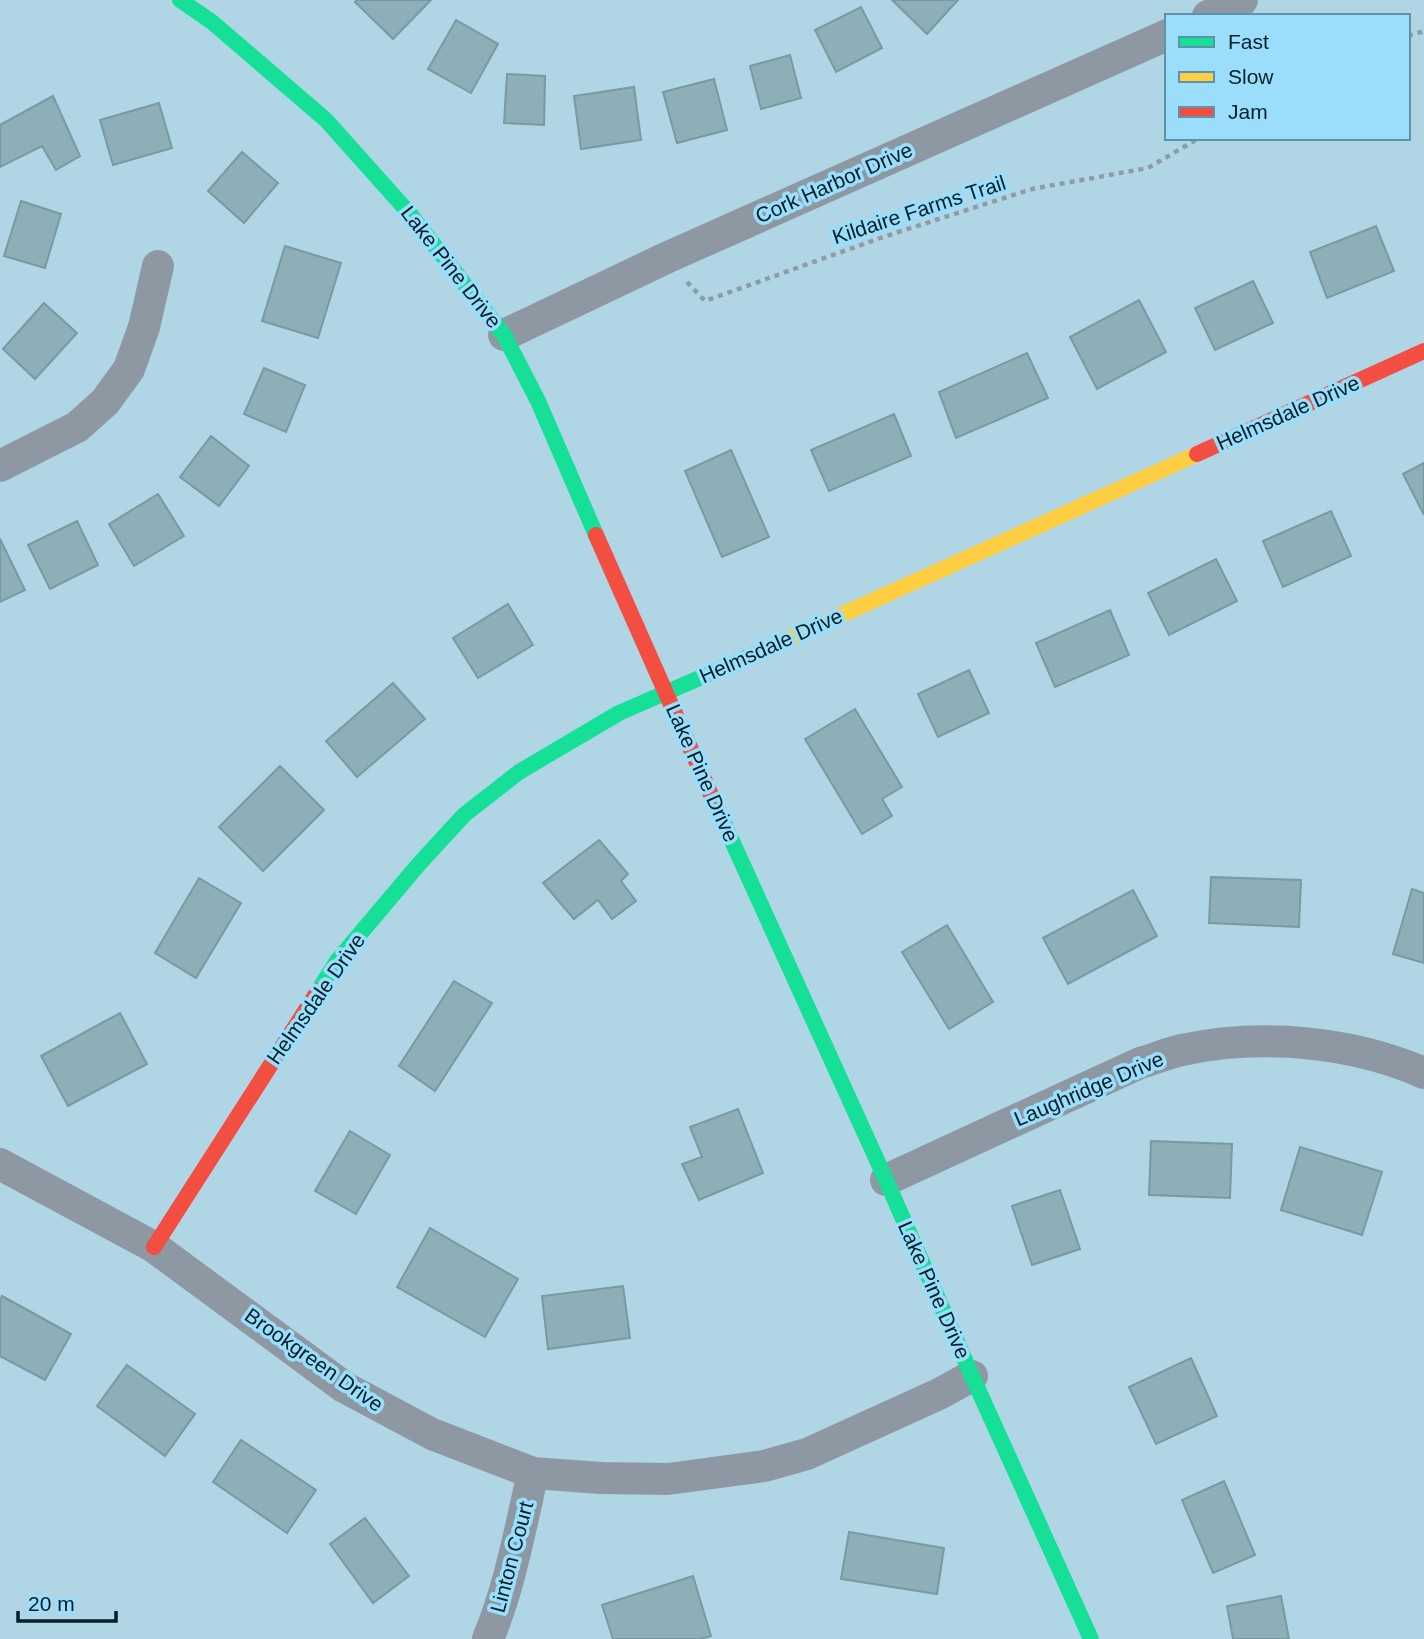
<svg xmlns="http://www.w3.org/2000/svg" width="1424" height="1639" font-family="Helvetica,sans-serif">
  <style>
    .building { fill: #8eaeb8; stroke: #789aa3; stroke-width: 2 }
    .lines { fill: none; stroke-linecap: round; stroke-linejoin: round }
    .path { stroke: #8d9da7; stroke-width: 4.5; stroke-dasharray: 5 5; stroke-linecap: butt }
    .street { stroke: #8e98a3; stroke-width: 32 }
    .fast { stroke: #16e098; stroke-width: 16 }
    .slow { stroke: #ffcf43; stroke-width: 16 }
    .jam { stroke: #f24e42; stroke-width: 16 }
    .labels { text-anchor: middle; stroke-width: 7; stroke-linejoin: round; paint-order: stroke }
    .street-label { font-size: 21px; fill: #031f29; stroke: #9adefc }
  </style>
  <rect width="100%" height="100%" fill="#b0d6e6"/>
  <g class="building">
    <path d="M357 0H431L393 39 355 2Z"/>
    <path d="M892 0H958L927 34Z"/>
    <path d="M861 7 882 48 836 72 815 30Z"/>
    <path d="M456 20 498 44 471 93 428 69Z"/>
    <path d="M790 55 801 98 761 109 750 66Z"/>
    <path d="M507 74 545 76 544 125 504 123Z"/>
    <path d="M714 79 727 130 677 143 663 92Z"/>
    <path d="M634 87 641 140 581 149 574 96Z"/>
    <path d="M53 96 80 156 56 170 42 146 0 167V125Z"/>
    <path d="M159 103 172 148 113 165 100 120Z"/>
    <path d="M242 152 278 183 244 223 208 191Z"/>
    <path d="M21 201 61 214 45 268 4 256Z"/>
    <path d="M1376 226 1394 271 1327 298 1310 252Z"/>
    <path d="M285 246 341 263 318 338 262 321Z"/>
    <path d="M1253 281 1273 323 1215 350 1195 308Z"/>
    <path d="M1139 300 1166 352 1097 389 1070 337Z"/>
    <path d="M44 303 77 333 35 379 3 349Z"/>
    <path d="M1027 353 1048 398 956 438 939 392Z"/>
    <path d="M264 368 305 385 286 432 244 414Z"/>
    <path d="M894 414 911 456 829 491 811 450Z"/>
    <path d="M211 436 249 466 219 506 180 477Z"/>
    <path d="M731 450 769 537 722 557 685 471Z"/>
    <path d="M1424 463V515L1403 474Z"/>
    <path d="M158 494 184 536 134 566 109 524Z"/>
    <path d="M1331 511 1351 556 1283 587 1263 541Z"/>
    <path d="M77 521 98 565 50 589 28 545Z"/>
    <path d="M0 539 25 590 0 602Z"/>
    <path d="M1216 559 1237 601 1169 635 1148 593Z"/>
    <path d="M508 604 533 645 478 678 453 638Z"/>
    <path d="M1110 610 1129 655 1055 687 1036 643Z"/>
    <path d="M969 670 989 713 938 737 918 694Z"/>
    <path d="M393 683 425 719 357 777 326 741Z"/>
    <path d="M855 709 902 787 882 799 892 816 862 834 805 739Z"/>
    <path d="M280 766 324 810 263 871 219 827Z"/>
    <path d="M599 840 628 874 621 881 636 901 612 919 598 900 574 919 543 883Z"/>
    <path d="M1211 877 1301 880 1299 927 1209 923Z"/>
    <path d="M199 878 241 903 196 978 155 953Z"/>
    <path d="M1412 889 1424 893V963L1393 954Z"/>
    <path d="M1133 890 1157 936 1068 984 1043 938Z"/>
    <path d="M947 925 993 1002 949 1029 902 952Z"/>
    <path d="M454 981 492 1003 435 1091 399 1066Z"/>
    <path d="M120 1013 147 1064 68 1106 41 1056Z"/>
    <path d="M738 1109 763 1173 699 1200 682 1164 702 1157 690 1127Z"/>
    <path d="M350 1131 390 1155 356 1214 315 1191Z"/>
    <path d="M1151 1141 1232 1144 1230 1198 1149 1195Z"/>
    <path d="M1300 1147 1382 1172 1362 1235 1281 1210Z"/>
    <path d="M1060 1190 1080 1249 1032 1265 1012 1206Z"/>
    <path d="M430 1228 518 1279 485 1337 397 1287Z"/>
    <path d="M623 1286 630 1338 548 1349 542 1296Z"/>
    <path d="M2 1296 71 1334 45 1380 0 1356V1300Z"/>
    <path d="M1191 1358 1217 1416 1156 1444 1129 1387Z"/>
    <path d="M127 1365 195 1414 165 1456 97 1406Z"/>
    <path d="M241 1440 316 1490 287 1533 213 1482Z"/>
    <path d="M1224 1481 1255 1555 1213 1573 1182 1500Z"/>
    <path d="M365 1518 409 1576 373 1603 330 1544Z"/>
    <path d="M849 1532 944 1548 937 1594 841 1579Z"/>
    <path d="M693 1576 711 1636 701 1639H613L602 1605Z"/>
    <path d="M1281 1596 1289 1639H1233L1227 1606Z"/>
  </g>
  <g class="lines">
    <g class="path">
      <path d="M1408 36 1424 31"/>
      <path d="M687 282 705 301 883 237 1032 189 1148 168 1199 138"/>
    </g>
    <g class="street">
      <path d="M1208 16 1242 0"/>
      <path d="M504 335 666 258 1167 35"/>
      <path d="M0 466 77 427 105 402 129 369 144 327 158 266"/>
      <path d="M0 1164 154 1247 344 1387 432 1434 533 1473 601 1478 668 1479 764 1466 807 1454 939 1394 972 1376"/>
      <path d="M886 1180 1140 1063C1154 1059 1168 1053 1182 1050 1259 1033 1351 1041 1424 1073"/>
      <path d="M488 1639C510 1586 520 1529 533 1473"/>
    </g>
    <g class="fast">
      <path d="M180 0 212 22 326 120 410 214 504 335 538 401 596 535"/>
      <path d="M712 797 886 1180 972 1376 1091 1639"/>
      <path d="M318 991 337 961 419 864 464 815 519 772 619 713 757 653"/>
    </g>
    <path class="slow" d="M757 653 1197 454"/>
    <g class="jam">
      <path d="M1197 454 1424 351"/>
      <path d="M596 535 712 797"/>
      <path d="M154 1247 318 991"/>
    </g>
  </g>
  <g class="labels">
    <g class="street-label">
      <text transform="translate(834 183) rotate(-24)" y="7">Cork Harbor Drive</text>
      <text transform="translate(919 210) rotate(-18)" y="7">Kildaire Farms Trail</text>
      <text transform="translate(451 267) rotate(52)" y="7">Lake Pine Drive</text>
      <text transform="translate(1288 413) rotate(-24)" y="7">Helmsdale Drive</text>
      <text transform="translate(771 646) rotate(-24)" y="7">Helmsdale Drive</text>
      <text transform="translate(702 773) rotate(66)" y="7">Lake Pine Drive</text>
      <text transform="translate(316 999) rotate(-55)" y="7">Helmsdale Drive</text>
      <text transform="translate(1089 1089) rotate(-23)" y="7">Laughridge Drive</text>
      <text transform="translate(934 1290) rotate(66)" y="7">Lake Pine Drive</text>
      <text transform="translate(314 1360) rotate(35)" y="7">Brookgreen Drive</text>
      <text transform="translate(512 1557) rotate(-75)" y="7">Linton Court</text>
    </g>
  </g>
  <rect x="1165" y="14" width="245" height="126" fill="#9adefc" stroke="#5e92a8" stroke-width="2"/>
  <rect x="1179" y="37" width="35" height="10" fill="#16e098" stroke="#5e92a8" stroke-width="2"/>
  <text x="1228" y="49" font-size="21" fill="#031f29">Fast</text>
  <rect x="1179" y="72" width="35" height="10" fill="#ffcf43" stroke="#5e92a8" stroke-width="2"/>
  <text x="1228" y="84" font-size="21" fill="#031f29">Slow</text>
  <rect x="1179" y="107" width="35" height="10" fill="#f24e42" stroke="#5e92a8" stroke-width="2"/>
  <text x="1228" y="119" font-size="21" fill="#031f29">Jam</text>
  <path d="M18 1611v10h98v-10" fill="none" stroke="#031f29" stroke-width="3.5"/>
  <text x="28" y="1611" font-size="21" fill="#031f29" stroke="#9adefc" stroke-width="5" paint-order="stroke">20 m</text>
</svg>
